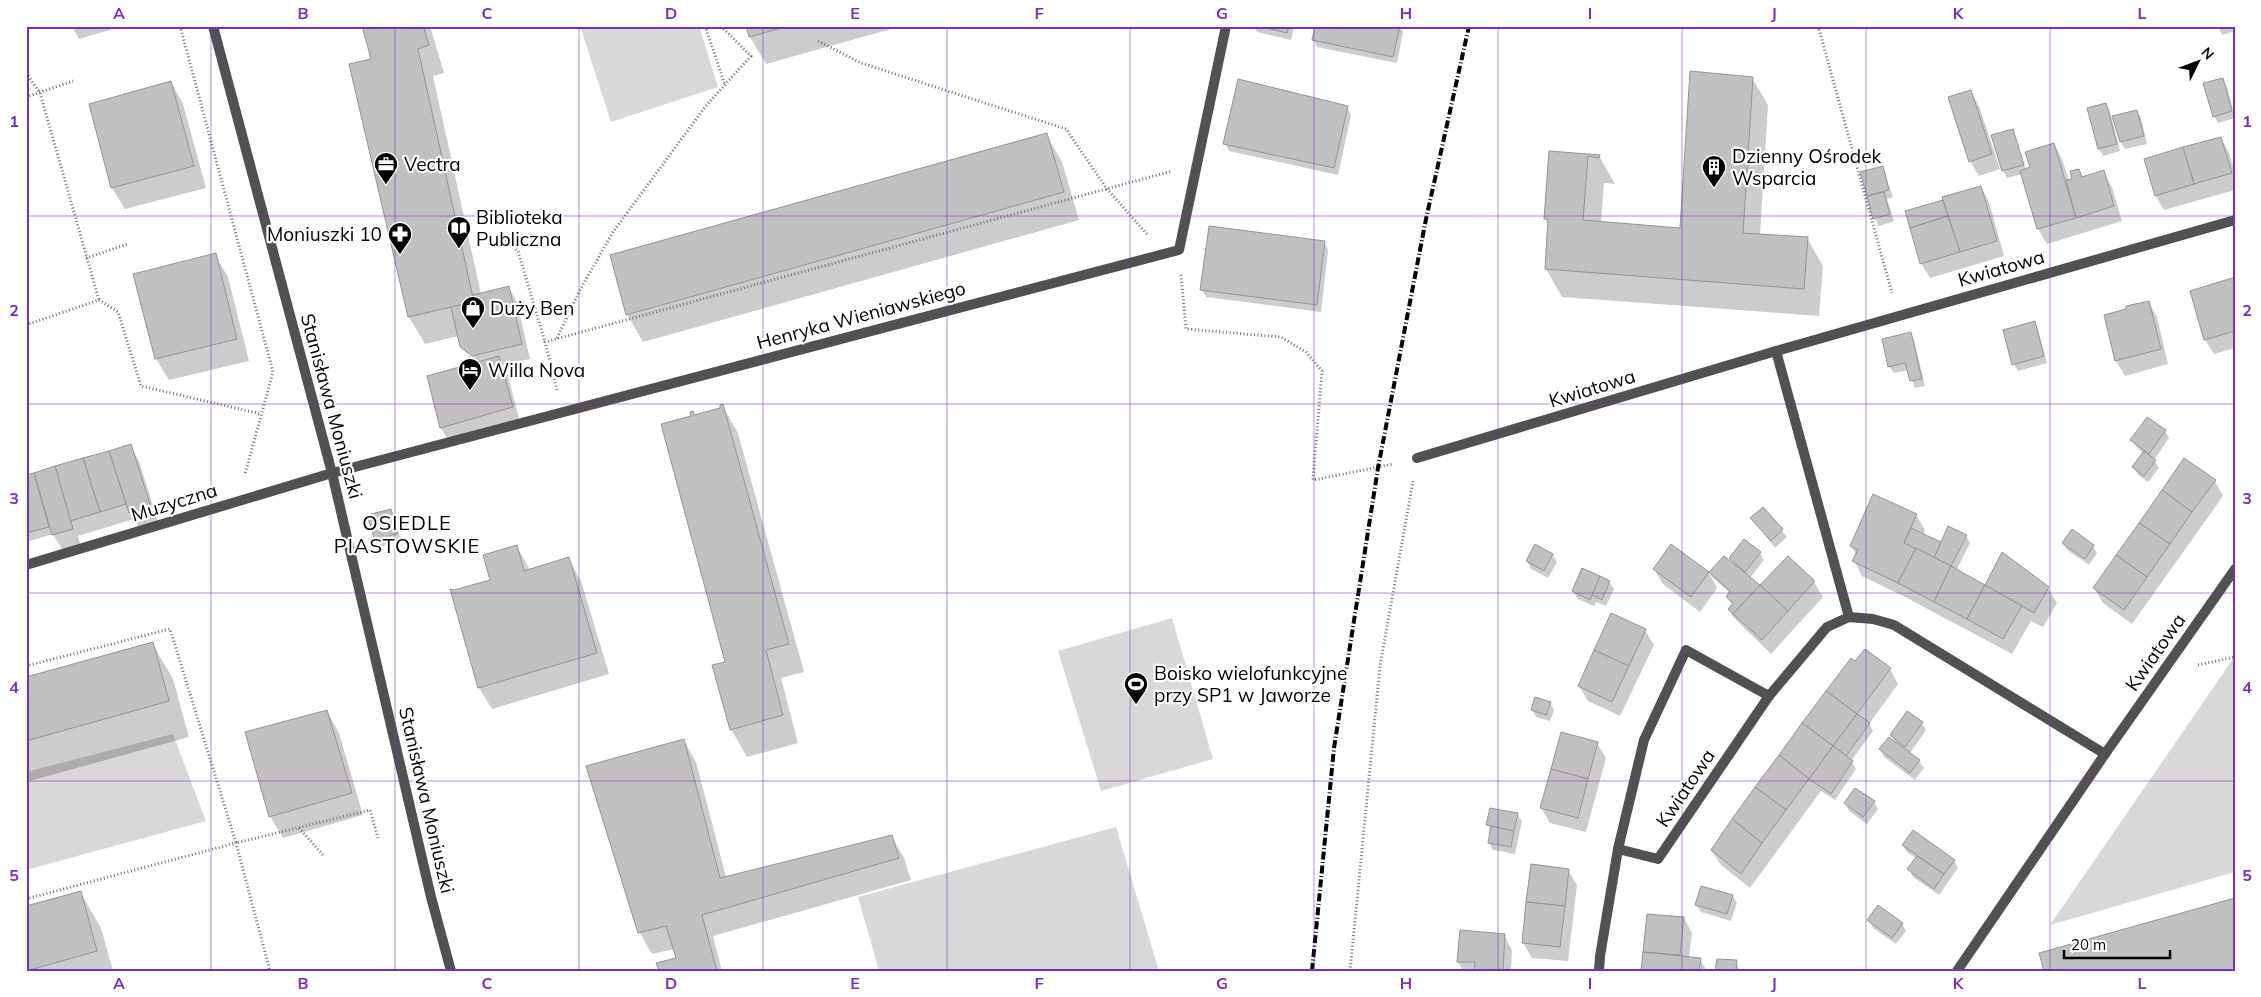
<svg xmlns="http://www.w3.org/2000/svg" width="2261" height="997" font-family="Mulish,sans-serif">
  <style>
    .green { fill: #d8d8d8 }
    .shadow { fill: #0003; fill-rule: evenodd }
    .building { fill: #c0c0c0; stroke: #959595 }
    .lines { fill: none; stroke-linecap: round; stroke-linejoin: round }
    .path { stroke: #737373; stroke-width: 3; stroke-dasharray: 1 2.5; stroke-linecap: butt }
    .minor { stroke: #515151; stroke-width: 10 }
    .rail { stroke: #000; stroke-width: 4; stroke-dasharray: 8 2.5 1 2.5; stroke-linecap: butt }
    .grid { fill: none; stroke: #7b2cbf; stroke-width: 1; stroke-opacity: 0.55 }
    .labels { text-anchor: middle; stroke-width: 4.5; stroke-linejoin: round; paint-order: stroke }
    .poi-label { font-size: 19px; fill: #000; stroke: #fff; text-anchor: start }
    .street-label { font-size: 19px; fill: #000; stroke: #fff }
    .neighbourhood-label { font-size: 20px; letter-spacing: 1px; fill: #000; stroke: #fff }
    .neatline { fill: none; stroke: #7b2cbf; stroke-width: 2 }
    .grid-label { font-size: 16px; text-anchor: middle; font-weight: bold; fill: #7b2cbf }
  </style>
  <rect width="100%" height="100%" fill="#fff"/>
  <g class="green">
    <path d="M580 26H699L718 87 611 122Z"/>
    <path d="M1172 618 1213 759 1101 791 1058 651Z"/>
    <path d="M2235 656V872L2050 925Z"/>
    <path d="M173 734 206 821 26 870V772Z"/>
    <path d="M1116 827 1159 971H879L858 897Z"/>
  </g>
  <g class="shadow">
    <path d="M72 26H123L79 39Z"/>
    <path d="M357 26H430L444 73 433 76 481 294 509 288 517 302 530 359 503 365 507 372 520 422 450 443 441 428 428 377 474 365 462 346 459 336 425 344 409 317 373 60 364 27 358 28ZM466 350 477 360 476 362 466 353Z"/>
    <path d="M747 26H902L766 64 750 37Z"/>
    <path d="M1254 26H1294L1291 40 1257 32Z"/>
    <path d="M1316 26H1400L1403 32 1397 63 1317 47 1313 39Z"/>
    <path d="M2218 26H2235V31L2222 35Z"/>
    <path d="M1752 78 1768 105 1760 235 1807 238 1823 266 1819 316 1562 297 1546 269 1549 225 1545 218 1550 153 1599 156 1615 184 1604 183 1601 223 1681 229Z"/>
    <path d="M2223 80 2227 87 2235 118 2218 123 2214 116Z"/>
    <path d="M171 82 183 104 206 188 125 209 112 188Z"/>
    <path d="M1970 91 1979 106 2000 169 1979 176 1970 161Z"/>
    <path d="M2106 104 2110 111 2120 151 2103 156 2099 149 2088 109Z"/>
    <path d="M1347 108 1351 115 1338 175 1229 151 1225 143Z"/>
    <path d="M2137 111 2141 118 2147 144 2125 149 2121 142 2114 117Z"/>
    <path d="M2012 131 2026 170 2031 168 2054 144 2062 159 2069 181 2074 180 2078 170 2083 178 2103 172 2112 187 2122 221 2047 244 2038 229 2022 174 2007 178 2003 170Z"/>
    <path d="M1046 134 1062 162 1079 220 643 342 627 314Z"/>
    <path d="M2221 138 2229 153 2235 172V190L2164 210 2156 196Z"/>
    <path d="M1882 167 1893 197 1887 199 1894 221 1879 226 1875 218 1862 173Z"/>
    <path d="M1981 187 1989 202 2004 256 1930 278 1921 263 1906 212 1945 201Z"/>
    <path d="M1324 242 1328 250 1321 312 1206 297 1202 290Z"/>
    <path d="M215 255 228 277 249 361 169 380 156 359Z"/>
    <path d="M2235 279V348L2214 354 2205 340Z"/>
    <path d="M2148 302 2157 317 2168 364 2125 376 2116 361 2105 316Z"/>
    <path d="M2034 323 2038 330 2047 363 2018 371 2014 364Z"/>
    <path d="M1910 333 1914 340 1925 386 1915 388 1908 370 1894 373 1889 366Z"/>
    <path d="M722 405 738 433 804 672 781 678 798 743 747 757 731 729 726 662Z"/>
    <path d="M2148 418 2165 431 2169 438 2154 460 2159 468 2148 482 2138 475 2134 468 2144 454 2136 447 2132 440Z"/>
    <path d="M130 446 139 461 158 522 139 528 134 519 78 536 80 544 62 549 53 534 26 542V476Z"/>
    <path d="M2215 481 2223 496 2132 624 2103 603 2094 588Z"/>
    <path d="M1763 508 1787 537 1775 548 1752 518Z"/>
    <path d="M391 510 401 540 380 547 376 540Z"/>
    <path d="M1916 515 1925 530 1923 535 1941 544 1966 536 1970 543 1956 571 1986 587 2048 588 2057 603 2043 627 2031 621 2012 654 1907 598 1862 576 1854 561 1857 556 1851 546Z"/>
    <path d="M1744 541 1760 553 1764 560 1750 578 1759 586 1788 558 1814 582 1823 597 1771 654 1733 617 1729 610 1733 605 1727 597 1730 593 1710 575 1717 588 1700 612 1663 584 1654 569 1671 546 1711 575V573L1736 567 1731 558Z"/>
    <path d="M2063 543 2093 546 2097 553 2089 565 2067 550Z"/>
    <path d="M1535 546 1553 555 1557 562 1548 578 1531 569 1527 561Z"/>
    <path d="M517 547 530 570 569 559 581 581 609 674 492 709 479 688 491 581Z"/>
    <path d="M1609 582 1614 589 1606 606 1596 602 1594 606 1578 599 1573 591Z"/>
    <path d="M1645 630 1654 645 1620 716 1588 701 1579 686Z"/>
    <path d="M152 643 173 679 189 737 26 782V678Z"/>
    <path d="M1890 669 1898 684 1869 724 1873 731 1851 761 1856 769 1835 800 1821 791 1750 888 1721 865 1712 851Z"/>
    <path d="M1550 703 1554 710 1550 721 1536 717 1532 710Z"/>
    <path d="M327 711 339 733 363 815 283 838 270 816Z"/>
    <path d="M1922 723 1926 730 1910 753 1919 761 1924 768 1915 780 1884 757 1880 749 1897 744 1891 735Z"/>
    <path d="M684 741 696 762 726 877 892 837 904 858 911 880 713 936 722 971H660L677 959 674 949 652 954 640 933 588 767Z"/>
    <path d="M1597 743 1606 758 1586 832 1550 823 1541 808Z"/>
    <path d="M1874 802 1878 809 1867 824 1849 811 1845 803Z"/>
    <path d="M1517 814 1522 821 1515 854 1493 850 1489 843 1491 832 1488 825Z"/>
    <path d="M1903 845 1954 860 1958 868 1939 895 1913 877 1909 869 1917 859 1907 852Z"/>
    <path d="M1568 870 1577 885 1568 961 1532 958 1523 943Z"/>
    <path d="M80 892 101 928 113 971H26Z"/>
    <path d="M1733 896 1737 903 1731 921 1701 912 1696 904Z"/>
    <path d="M1648 915 1684 918 1692 933 1689 958 1700 959 1707 971H1642Z"/>
    <path d="M1869 920 1902 924 1906 931 1896 944 1873 928Z"/>
    <path d="M1504 935 1512 950 1511 971H1463L1458 962Z"/>
    <path d="M1736 961 1740 971H1717Z"/>
  </g>
  <g class="building">
    <path d="M362 26H423L429 45 418 49 474 302 408 317 349 64 371 59Z"/>
    <path d="M746 26H788L749 37Z"/>
    <path d="M1258 26H1289L1287 33Z"/>
    <path d="M1315 26H1400L1393 57 1312 40Z"/>
    <path d="M1690 71 1753 77 1743 233 1808 237 1804 289 1545 269 1548 219H1544L1549 151 1600 155 1599 158 1588 156 1583 220 1680 228Z"/>
    <path d="M2223 78 2232 111 2213 117 2203 83Z"/>
    <path d="M1238 79 1348 106 1334 168 1223 144Z"/>
    <path d="M171 81 194 166 111 188 89 104Z"/>
    <path d="M1971 90 1992 154 1969 162 1948 97Z"/>
    <path d="M2106 103 2117 144 2098 149 2087 108Z"/>
    <path d="M2137 110 2144 136 2120 142 2112 116Z"/>
    <path d="M2013 129 2024 165 2002 171 1991 135Z"/>
    <path d="M1047 133 1064 192 626 315 610 255Z"/>
    <path d="M2221 137 2232 173 2194 184 2183 147Z"/>
    <path d="M2054 143 2076 218 2037 229 2020 171 2030 167 2025 152Z"/>
    <path d="M2183 147 2194 184 2155 196 2144 159Z"/>
    <path d="M1883 166 1889 190 1867 196 1860 172Z"/>
    <path d="M2079 169 2082 177 2104 170 2114 206 2076 218 2066 180 2072 179 2070 171Z"/>
    <path d="M1981 186 1997 241 1960 252 1942 197Z"/>
    <path d="M1884 192 1890 214 1873 219 1867 196Z"/>
    <path d="M1943 200 1948 216 1910 228 1905 211Z"/>
    <path d="M1948 216 1960 252 1920 264 1910 228Z"/>
    <path d="M1209 226 1325 241 1317 305 1200 290Z"/>
    <path d="M216 253 237 339 155 359 133 274Z"/>
    <path d="M2235 277V331L2204 340 2190 291Z"/>
    <path d="M509 286 522 344 472 356 460 347 451 307 474 302 473 295Z"/>
    <path d="M2149 301 2161 349 2115 361 2104 315 2126 309V306Z"/>
    <path d="M2035 321 2044 356 2012 365 2003 330Z"/>
    <path d="M1911 332 1922 379 1910 381 1905 363 1888 367 1882 339Z"/>
    <path d="M499 356 513 407 440 428 427 376Z"/>
    <path d="M723 404 789 644 766 650 783 715 730 730 712 665 725 662 661 424 691 416 690 412 693 411 694 415 720 408V405Z"/>
    <path d="M2147 417 2166 430 2149 454 2130 440Z"/>
    <path d="M131 444 151 507 129 513 109 451Z"/>
    <path d="M109 451 126 504 100 512 83 458Z"/>
    <path d="M2144 451 2156 460 2144 476 2132 467Z"/>
    <path d="M83 458 100 512 70 521 55 466Z"/>
    <path d="M2184 458 2216 480 2192 512 2162 490Z"/>
    <path d="M55 466 73 529 52 535 34 473Z"/>
    <path d="M34 473 49 527 26 533V475Z"/>
    <path d="M2162 490 2192 512 2170 544 2139 523Z"/>
    <path d="M1873 494 1917 514 1904 543 1916 548 1898 583 1852 561 1858 550 1850 546Z"/>
    <path d="M1763 507 1783 529 1771 541 1750 518Z"/>
    <path d="M391 509 398 533 375 541 367 515Z"/>
    <path d="M2139 523 2170 544 2147 577 2116 555Z"/>
    <path d="M1948 526 1967 535 1951 566 1934 558Z"/>
    <path d="M1911 528 1941 542 1934 558 1904 543Z"/>
    <path d="M2072 529 2094 545 2085 559 2062 543Z"/>
    <path d="M1744 539 1761 552 1745 572 1729 558Z"/>
    <path d="M1535 544 1553 554 1544 571 1526 561Z"/>
    <path d="M1671 544 1709 572 1691 597 1653 569Z"/>
    <path d="M517 545 524 571 569 557 597 653 478 688 450 589 454 590 490 580 483 555Z"/>
    <path d="M1916 548 1951 566 1934 602 1898 583Z"/>
    <path d="M2002 552 2049 587 2034 613 1985 585Z"/>
    <path d="M2116 555 2147 577 2124 610 2093 588Z"/>
    <path d="M1724 556 1760 585 1733 614 1728 609 1733 603 1726 597 1730 591 1709 572Z"/>
    <path d="M1788 556 1815 581 1788 611 1760 585Z"/>
    <path d="M1951 566 1985 585 1967 619 1934 602Z"/>
    <path d="M1582 568 1600 576 1590 600 1572 591Z"/>
    <path d="M1600 576 1610 581 1602 600 1592 595Z"/>
    <path d="M1760 585 1788 611 1762 640 1733 614Z"/>
    <path d="M1985 585 2022 606 2003 639 1967 619Z"/>
    <path d="M1611 613 1646 629 1629 666 1594 650Z"/>
    <path d="M153 642 169 701 26 741V677Z"/>
    <path d="M1865 649 1891 668 1857 714 1826 691 1851 658 1855 661Z"/>
    <path d="M1594 650 1629 666 1612 702 1578 686Z"/>
    <path d="M1826 691 1857 714 1833 746 1802 723Z"/>
    <path d="M1535 697 1551 702 1546 715 1531 710Z"/>
    <path d="M327 710 352 793 269 817 245 732Z"/>
    <path d="M1907 711 1923 722 1905 747 1890 735Z"/>
    <path d="M1857 714 1870 723 1846 756 1833 746Z"/>
    <path d="M1802 723 1833 746 1809 779 1779 755Z"/>
    <path d="M1561 732 1598 742 1588 779 1551 769Z"/>
    <path d="M1889 737 1920 760 1910 773 1879 749Z"/>
    <path d="M684 739 720 878 892 835 899 858 702 915 717 971H659L656 963 676 958 666 926 638 933 586 766Z"/>
    <path d="M1833 746 1853 761 1831 794 1809 779Z"/>
    <path d="M1779 755 1809 779 1786 810 1755 787Z"/>
    <path d="M1551 769 1588 779 1578 818 1540 808Z"/>
    <path d="M1755 787 1786 810 1762 843 1732 819Z"/>
    <path d="M1855 788 1875 801 1863 817 1844 803Z"/>
    <path d="M1490 808 1518 813 1514 831 1486 825Z"/>
    <path d="M1732 819 1762 843 1741 874 1711 850Z"/>
    <path d="M1491 826 1514 831 1511 847 1488 843Z"/>
    <path d="M1913 830 1955 860 1944 874 1902 845Z"/>
    <path d="M1917 856 1944 874 1934 889 1907 869Z"/>
    <path d="M1531 864 1569 869 1565 906 1526 902Z"/>
    <path d="M1701 886 1733 895 1727 914 1695 905Z"/>
    <path d="M81 891 97 951 26 971V906Z"/>
    <path d="M2235 898V971H2044L2039 953Z"/>
    <path d="M1526 902 1565 906 1560 947 1522 943Z"/>
    <path d="M1878 905 1903 923 1892 938 1867 920Z"/>
    <path d="M1647 914 1684 917 1680 955 1643 952Z"/>
    <path d="M1460 930 1505 934 1503 971H1474L1475 962H1457Z"/>
    <path d="M1643 952 1701 958 1699 971H1641Z"/>
    <path d="M1717 959 1737 960 1736 971H1715Z"/>
  </g>
  <g class="lines">
    <g class="path">
      <path d="M180 26 273 372 245 474"/>
      <path d="M705 26 725 85"/>
      <path d="M1818 26 1892 293"/>
      <path d="M818 41 861 63 1066 129 1107 189 1147 234"/>
      <path d="M26 73 40 93 99 300"/>
      <path d="M26 97 73 81"/>
      <path d="M505 240 518 251 545 342"/>
      <path d="M86 258 128 244"/>
      <path d="M1181 275 1186 329 1281 337 1306 352 1322 371 1313 480 1394 464"/>
      <path d="M26 325 99 300 118 312 141 386 261 414"/>
      <path d="M557 338 580 290 613 232 705 107 751 56 721 26"/>
      <path d="M557 390 545 342 1172 171"/>
      <path d="M2198 665 2235 657"/>
      <path d="M26 666 170 629 236 843 370 810 378 838"/>
      <path d="M299 828 323 855"/>
      <path d="M26 899 236 843 270 971"/>
      <path d="M1350 971 1380 666 1413 481"/>
    </g>
    <g class="minor">
      <path d="M213 26 332 473 431 897 451 971"/>
      <path d="M1776 351 1849 617"/>
      <path d="M1417 458 1776 351 2235 220"/>
      <path d="M26 565 332 473 1179 250 1226 26"/>
      <path d="M1618 849 1644 740 1686 650 1769 696"/>
      <path d="M1599 971 1600 956 1618 849 1658 859 1769 696 1827 627 1849 617 1873 619 1894 625 2105 754"/>
      <path d="M1957 971 2105 754 2235 569"/>
    </g>
    <path class="rail" d="M1312 971 1334 748 1378 468 1426 219 1469 26"/>
  </g>
  <path class="grid" d="M211 26V971M395 26V971M579 26V971M763 26V971M947 26V971M1130 26V971M1314 26V971M1498 26V971M1682 26V971M1866 26V971M2050 26V971M26 216H2235M26 404H2235M26 593H2235M26 781H2235"/>
  <defs>
    <g id="office-pin" transform="scale(1.25)"><path d="M0 17L-7.5 6A9.5 9.5 0 1 1 7.5 6Z" fill="#000" stroke="#fff"/><path d="M-6-3h4V-5.5h4V-3h4V5H-6ZM-1-4.5V-3h2v-1.5ZM-6 0V1H6V0Z" fill="#fff"/></g>
    <g id="building-pin" transform="scale(1.25)"><path d="M0 17L-7.5 6A9.5 9.5 0 1 1 7.5 6Z" fill="#000" stroke="#fff"/><path d="M-4-6H4V6H1V3H-1V6H-4ZM-2.5-4.3h1.7v1.8h-1.7ZM.8-4.3h1.7v1.8H.8ZM-2.5-1h1.7V.8h-1.7ZM.8-1h1.7V.8H.8Z" fill="#fff"/></g>
    <g id="library-pin" transform="scale(1.25)"><path d="M0 17L-7.5 6A9.5 9.5 0 1 1 7.5 6Z" fill="#000" stroke="#fff"/><path d="M-6-4Q-3-5.5-.7-3.5V5Q-3 3-6 4ZM6-4Q3-5.5 .7-3.5V5Q3 3 6 4Z" fill="#fff"/></g>
    <g id="pharmacy-pin" transform="scale(1.25)"><path d="M0 17L-7.5 6A9.5 9.5 0 1 1 7.5 6Z" fill="#000" stroke="#fff"/><path d="M-2-6h4v4h4v4h-4v4h-4v-4h-4v-4h4Z" fill="#fff"/></g>
    <g id="shop-pin" transform="scale(1.25)"><path d="M0 17L-7.5 6A9.5 9.5 0 1 1 7.5 6Z" fill="#000" stroke="#fff"/><path d="M-5-2.5h2.3a2.7 3.5 0 0 1 5.4 0H5L5.5 6h-11ZM-1.5-2.5h3a1.5 2.3 0 0 0-3 0Z" fill="#fff"/></g>
    <g id="hotel-pin" transform="scale(1.25)"><path d="M0 17L-7.5 6A9.5 9.5 0 1 1 7.5 6Z" fill="#000" stroke="#fff"/><path d="M-6-4.5h1.5V1H6V5H4.5V3h-9V5H-6ZM-4 0a1.8 1.8 0 1 1 3.6 0ZM.5 0V-2.5h3Q6-2.5 6 0Z" fill="#fff"/></g>
    <g id="stadium-pin" transform="scale(1.25)"><path d="M0 17L-7.5 6A9.5 9.5 0 1 1 7.5 6Z" fill="#000" stroke="#fff"/><path d="M0-5a6.5 5 0 1 0 0 10a6.5 5 0 1 0 0-10ZM-3.5-1.8h7v3.6h-7Z" fill="#fff"/></g>
  </defs>
  <g fill-rule="evenodd">
    <use href="#office-pin" x="386" y="164"/>
    <use href="#building-pin" x="1714" y="167"/>
    <use href="#library-pin" x="459" y="228"/>
    <use href="#pharmacy-pin" x="400" y="234"/>
    <use href="#shop-pin" x="473" y="308"/>
    <use href="#hotel-pin" x="470" y="370"/>
    <use href="#stadium-pin" x="1136" y="684"/>
  </g>
  <g class="labels">
    <g class="poi-label">
      <text x="1732" y="163">Dzienny Ośrodek<tspan x="1732" dy="22">Wsparcia</tspan></text>
      <text x="404" y="171">Vectra</text>
      <text x="476" y="224">Biblioteka<tspan x="476" dy="22">Publiczna</tspan></text>
      <text x="382" y="241" text-anchor="end">Moniuszki 10</text>
      <text x="490" y="315">Duży Ben</text>
      <text x="488" y="377">Willa Nova</text>
      <text x="1154" y="680">Boisko wielofunkcyjne<tspan x="1154" dy="22">przy SP1 w Jaworze</tspan></text>
    </g>
    <g class="street-label">
      <text transform="translate(2001 268) rotate(-16)" y="7">Kwiatowa</text>
      <text transform="translate(861 315) rotate(-15)" y="7">Henryka Wieniawskiego</text>
      <text transform="translate(1592 388) rotate(-17)" y="7">Kwiatowa</text>
      <text transform="translate(332 406) rotate(75)" y="7">Stanisława Moniuszki</text>
      <text transform="translate(174 502) rotate(-17)" y="7">Muzyczna</text>
      <text transform="translate(2155 652) rotate(-55)" y="7">Kwiatowa</text>
      <text transform="translate(1685 788) rotate(-56)" y="7">Kwiatowa</text>
      <text transform="translate(427 800) rotate(77)" y="7">Stanisława Moniuszki</text>
    </g>
    <g class="neighbourhood-label">
      <text x="407" y="530">OSIEDLE<tspan x="407" dy="23">PIASTOWSKIE</tspan></text>
    </g>
  </g>
  <rect width="2261" height="997" fill="none" stroke="#ffffff" stroke-width="55"/>
  <g transform="translate(2198 62) rotate(48)" stroke="#ffffff" stroke-width="4" paint-order="stroke">
  <path d="M0-4L9 19L0 12L-9 19Z" fill="#000000"/>
  <text y="-8" font-size="14" font-weight="bold" text-anchor="middle" fill="#000000">N</text>
  </g>
  <path d="M2064 950v8h106v-8" fill="none" stroke="#000000" stroke-width="2.5"/>
  <text x="2071" y="950" font-size="15" fill="#000000" stroke="#ffffff" stroke-width="4" paint-order="stroke">20 m</text>
  <rect x="28" y="28" width="2206" height="942" class="neatline"/>
  <g class="grid-label">
    <text x="119" y="19">A</text>
    <text x="303" y="19">B</text>
    <text x="487" y="19">C</text>
    <text x="671" y="19">D</text>
    <text x="855" y="19">E</text>
    <text x="1039" y="19">F</text>
    <text x="1222" y="19">G</text>
    <text x="1406" y="19">H</text>
    <text x="1590" y="19">I</text>
    <text x="1774" y="19">J</text>
    <text x="1958" y="19">K</text>
    <text x="2142" y="19">L</text>
    <text x="14" y="127">1</text>
    <text x="2247" y="127">1</text>
    <text x="14" y="316">2</text>
    <text x="2247" y="316">2</text>
    <text x="14" y="504">3</text>
    <text x="2247" y="504">3</text>
    <text x="14" y="693">4</text>
    <text x="2247" y="693">4</text>
    <text x="14" y="881">5</text>
    <text x="2247" y="881">5</text>
    <text x="119" y="989">A</text>
    <text x="303" y="989">B</text>
    <text x="487" y="989">C</text>
    <text x="671" y="989">D</text>
    <text x="855" y="989">E</text>
    <text x="1039" y="989">F</text>
    <text x="1222" y="989">G</text>
    <text x="1406" y="989">H</text>
    <text x="1590" y="989">I</text>
    <text x="1774" y="989">J</text>
    <text x="1958" y="989">K</text>
    <text x="2142" y="989">L</text>
  </g>
</svg>
